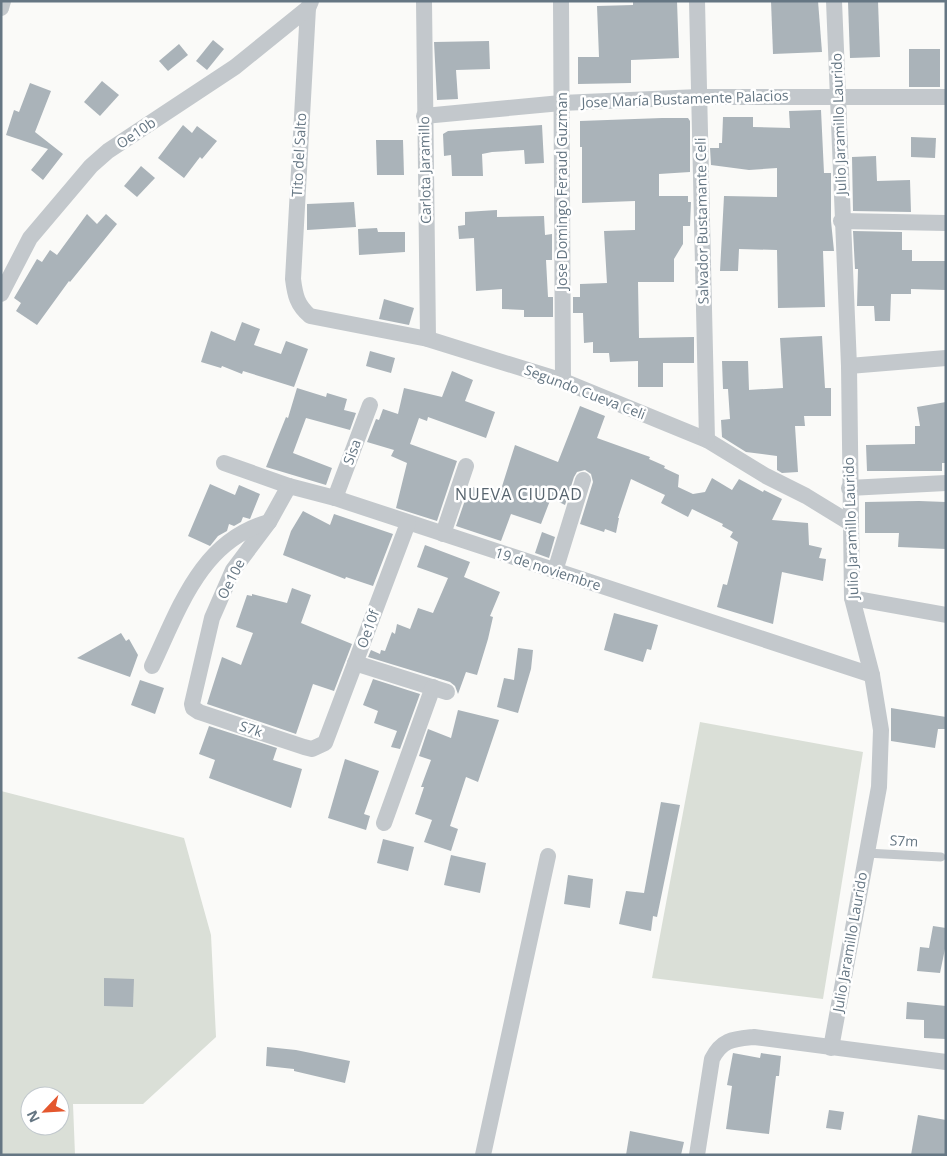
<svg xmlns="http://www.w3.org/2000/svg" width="947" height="1156" font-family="'Open Sans',sans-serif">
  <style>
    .green { fill: #dadfd7; fill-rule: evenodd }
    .building { fill: #aab3b9 }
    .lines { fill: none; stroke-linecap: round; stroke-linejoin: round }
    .service { stroke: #c3c8cc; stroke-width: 9 }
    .minor { stroke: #c3c8cc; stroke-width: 16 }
    .labels { text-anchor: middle; stroke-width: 5; stroke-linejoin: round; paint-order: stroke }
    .street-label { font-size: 14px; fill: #657683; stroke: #fff }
    .quarter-label { font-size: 16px; letter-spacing: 1px; fill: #57646e; stroke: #fff }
  </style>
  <rect width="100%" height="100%" fill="#fafaf8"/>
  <g class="green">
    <path d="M700 722 863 752 823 999 652 978Z"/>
    <path d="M1 791 184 838 211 935 216 1037 143 1104H73L75 1155H1ZM30 1096H60V1126H30Z"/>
  </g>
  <g class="building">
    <path d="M633 1H677L679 58 631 60V83L578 84V57H599L597 6 633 5Z"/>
    <path d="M771 1H818L822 52 773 54Z"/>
    <path d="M878 1 880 57 850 58 848 2Z"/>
    <path d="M213 40 224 49 207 70 196 61Z"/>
    <path d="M489 41 490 69 456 70 458 99 437 100 434 42Z"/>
    <path d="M179 44 188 55 168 71 159 61Z"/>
    <rect x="909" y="49" width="31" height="38"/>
    <path d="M102 81 119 95 100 116 84 102Z"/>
    <path d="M30 83 51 91 35 132 63 154 43 180 31 170 48 149 6 135 14 110 19 112Z"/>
    <path d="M821 110 824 173H831V221L834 251H823L825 307 778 308 777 250 739 249 738 271H720L724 196 777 197V168L749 170 711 165 710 148H719V143H722L723 117H753V127L790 128 789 111Z"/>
    <path d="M662 118H688L690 121V172L659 174V196H688V202H691L690 226H683V244L674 259V282H638L639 338 694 337V363H663V387H638V361L610 362 609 353H593V342L584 343 583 313H573V297H580V284L607 283 604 231 635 230V201L582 203V147H580V121Z"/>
    <path d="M183 125 192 133 197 126 217 141 202 159 200 157 184 178 158 158Z"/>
    <path d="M542 125 544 163 525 164 524 150 492 152 482 154 483 176H452L451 155 444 156 443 134 448 131Z"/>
    <path d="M911 137 936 138 935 158 911 157Z"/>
    <path d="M376 140H403L404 175H377Z"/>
    <path d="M876 156 877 181 910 180 911 212 853 211 852 157Z"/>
    <path d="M141 166 155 178 137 197 124 186Z"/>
    <path d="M354 202 356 227 307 230V204Z"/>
    <path d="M497 210V217L544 216 545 235 552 234V260H546L548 297H553V317H524V310L502 309V289L476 291 474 238 459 239 458 226 465 225V212Z"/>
    <path d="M87 214 97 224 106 214 117 224 70 282 69 281 37 325 16 311 21 303 14 298 37 259 42 262 50 250 57 255Z"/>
    <path d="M377 228 378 232H405V252L359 255 358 229Z"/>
    <path d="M853 231 902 232V250H912V261H946V290L911 289V294H891L890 321H875L874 306H857L858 269H855Z"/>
    <path d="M384 299 414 308 409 325 379 319Z"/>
    <path d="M242 322 260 329 254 345 281 354 286 341 308 349 294 387 243 371 242 374 222 366 221 368 201 362 211 331 235 341Z"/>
    <path d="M822 336 825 388H831V416H804L805 426H795L798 472 782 473 777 470V456L746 452 722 437 721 420 730 419 728 389H723L722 361H748L749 390 783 388 780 338Z"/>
    <path d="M370 351 395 358 391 373 366 366Z"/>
    <path d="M452 371 473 380 465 401 495 412 486 438 428 417 427 421 419 418 410 444 457 461 437 521 396 508 407 463 391 456 394 450 367 442 376 419 379 420 383 409 398 414 404 388 442 397Z"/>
    <path d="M297 388 326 397 327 393 347 399 344 410 356 413 350 430 306 418 293 453 332 468 326 485 266 467 286 417 288 418Z"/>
    <path d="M946 402V463H942V471H867L866 445 915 444V426H920L917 407Z"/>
    <path d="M580 406 605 416 597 438 650 457 649 459 665 466 664 468 679 475 678 487 693 494 705 492 712 478 732 490 739 479 763 492 764 490 782 499 772 520 808 523 809 545 822 548 819 558 826 559 823 581 782 572 773 624 717 607 723 584 727 585 738 542 730 537 733 532 722 526 723 524 692 509 688 517 661 503 665 495 631 479 618 518H619L616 533 605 529 604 532 580 524 593 482 591 474 585 470 577 472 574 477 565 505 551 498 541 524 511 514 501 541 456 526 470 486 499 496 515 445 558 462Z"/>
    <path d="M210 484 235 495 239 485 260 494 250 519 243 517 241 522 234 526 229 524 227 531 218 536 210 546 188 536Z"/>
    <path d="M919 501 946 502V549L898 547 899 533H865V502Z"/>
    <path d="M303 511 330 525 334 514 393 534 373 586 346 577 345 579 283 555 291 531Z"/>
    <path d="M542 532 555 537 549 558 535 553Z"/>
    <path d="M425 545 470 562 464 577 500 592 490 616 493 617 488 639 477 675 466 672 458 694 455 686 450 682 368 657 371 650 380 654 381 650 385 651 392 632 395 634 397 624 410 629 418 608 433 613 448 578 417 567Z"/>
    <path d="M292 588 311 595 301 623 352 644 334 691 313 684 296 734 207 704 222 657 241 665 253 633 236 627 247 595 252 596V594L287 603Z"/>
    <path d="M614 613 658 625 651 650 647 649 643 662 604 650Z"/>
    <path d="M121 633 126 641 129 639 138 655 130 677 77 658Z"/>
    <path d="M518 648 533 650 531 669 518 713 497 707 504 678 514 680Z"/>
    <path d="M373 679 420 694 400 749 391 747 397 731 374 723 378 711 363 705Z"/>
    <path d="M140 680 164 688 155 714 131 705Z"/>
    <path d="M891 708 946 717V729H938L935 748 891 741Z"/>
    <path d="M458 710 499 720 478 782 466 777 450 826 458 829 451 851 424 842 432 820 415 814 424 787H421L431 760 419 756 428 729 451 738Z"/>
    <path d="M209 726 277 748 273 760 302 769 291 808 209 778 215 760 199 754Z"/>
    <path d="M345 759 379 771 364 814 370 816 366 830 328 818Z"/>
    <path d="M661 802 680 805 657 917 653 916 651 931 619 924 626 891 644 893Z"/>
    <path d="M383 839 414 847 408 871 377 863Z"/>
    <path d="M451 855 486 863 480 893 444 885Z"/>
    <path d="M568 875 593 879 590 908 564 904Z"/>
    <path d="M933 926 946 928V944L940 973 917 971 920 947 929 948Z"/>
    <path d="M104 978 134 979 133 1007 104 1006Z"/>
    <path d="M907 1002 946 1006V1039L924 1038V1020L906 1019Z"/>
    <path d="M267 1047 296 1050 350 1061 345 1083 294 1071V1069L266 1066Z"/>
    <path d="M733 1053 760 1058 761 1053 781 1056 779 1076H776L769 1134 726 1129 732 1086 727 1085Z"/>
    <path d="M829 1110 844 1112 841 1130 826 1128Z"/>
    <path d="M918 1115 946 1120V1155H911Z"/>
    <path d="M630 1131 684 1142 681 1155H626Z"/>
  </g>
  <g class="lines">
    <path class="service" d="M866 853 941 857"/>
    <g class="minor">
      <path d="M311 1 308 8 293 279C295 295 297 305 310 316L428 339 563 381 707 440 766 476 806 496 850 523"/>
      <path d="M424 1 428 339"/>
      <path d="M561 1 563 381"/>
      <path d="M697 1 707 440"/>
      <path d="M1 8 3 1"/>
      <path d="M424 116 561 103 699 97H946"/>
      <path d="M841 221 946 223"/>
      <path d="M1 294 30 238 91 166 108 151 235 67 308 8"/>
      <path d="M849 366 946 358"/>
      <path d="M224 463 289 486 335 498 872 675"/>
      <path d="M289 486 269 522 233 570 212 618 192 704 193 708 199 712 304 747 312 749 325 743 408 523"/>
      <path d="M849 488 946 483"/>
      <path d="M335 498 370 405"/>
      <path d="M443 534 466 466"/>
      <path d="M555 571 583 480"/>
      <path d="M852 598 946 615"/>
      <path d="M355 663 447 692"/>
      <path d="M152 666C179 609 201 540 269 522"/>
      <path d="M384 823 433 687"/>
      <path d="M831 1048 879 787 881 730 872 675 852 598 849 366 834 1"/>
      <path d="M483 1155 548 856"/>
      <path d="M697 1155 712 1059C722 1039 734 1039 754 1037L946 1062"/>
    </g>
  </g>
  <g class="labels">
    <g class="street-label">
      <text transform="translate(685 99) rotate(-2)" y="5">Jose María Bustamente Palacios</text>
      <text transform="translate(839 124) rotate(-92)" y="5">Julio Jaramillo Laurido</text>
      <text transform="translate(136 133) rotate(-34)" y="5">Oe10b</text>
      <text transform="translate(299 155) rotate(-87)" y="5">Tito del Salto</text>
      <text transform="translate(425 170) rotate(-91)" y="5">Carlota Jaramillo</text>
      <text transform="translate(562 191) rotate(-90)" y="5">Jose Domingo Feraud Guzman</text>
      <text transform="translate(702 221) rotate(-91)" y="5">Salvador Bustamante Celi</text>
      <text transform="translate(585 392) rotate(21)" y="5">Segundo Cueva Celi</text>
      <text transform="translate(352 452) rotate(-70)" y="5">Sisa</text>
      <text transform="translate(851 528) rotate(-92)" y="5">Julio Jaramillo Laurido</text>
      <text transform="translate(548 569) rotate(18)" y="5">19 de noviembre</text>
      <text transform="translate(231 579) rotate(-63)" y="5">Oe10e</text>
      <text transform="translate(368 629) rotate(-70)" y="5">Oe10f</text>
      <text transform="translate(251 729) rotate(18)" y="5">S7k</text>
      <text transform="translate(904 841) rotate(3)" y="5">S7m</text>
      <text transform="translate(850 942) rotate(-80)" y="5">Julio Jaramillo Laurido</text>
    </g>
    <g class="quarter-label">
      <text x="519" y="500">NUEVA CIUDAD</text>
    </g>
  </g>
  <rect width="947" height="1156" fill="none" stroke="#657683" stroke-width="5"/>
  <g transform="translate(45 1111) rotate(245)"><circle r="24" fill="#ffffff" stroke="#c1c8cd"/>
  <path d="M0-4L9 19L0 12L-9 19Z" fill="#e4572e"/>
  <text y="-8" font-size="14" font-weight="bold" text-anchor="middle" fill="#657683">N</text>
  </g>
</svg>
